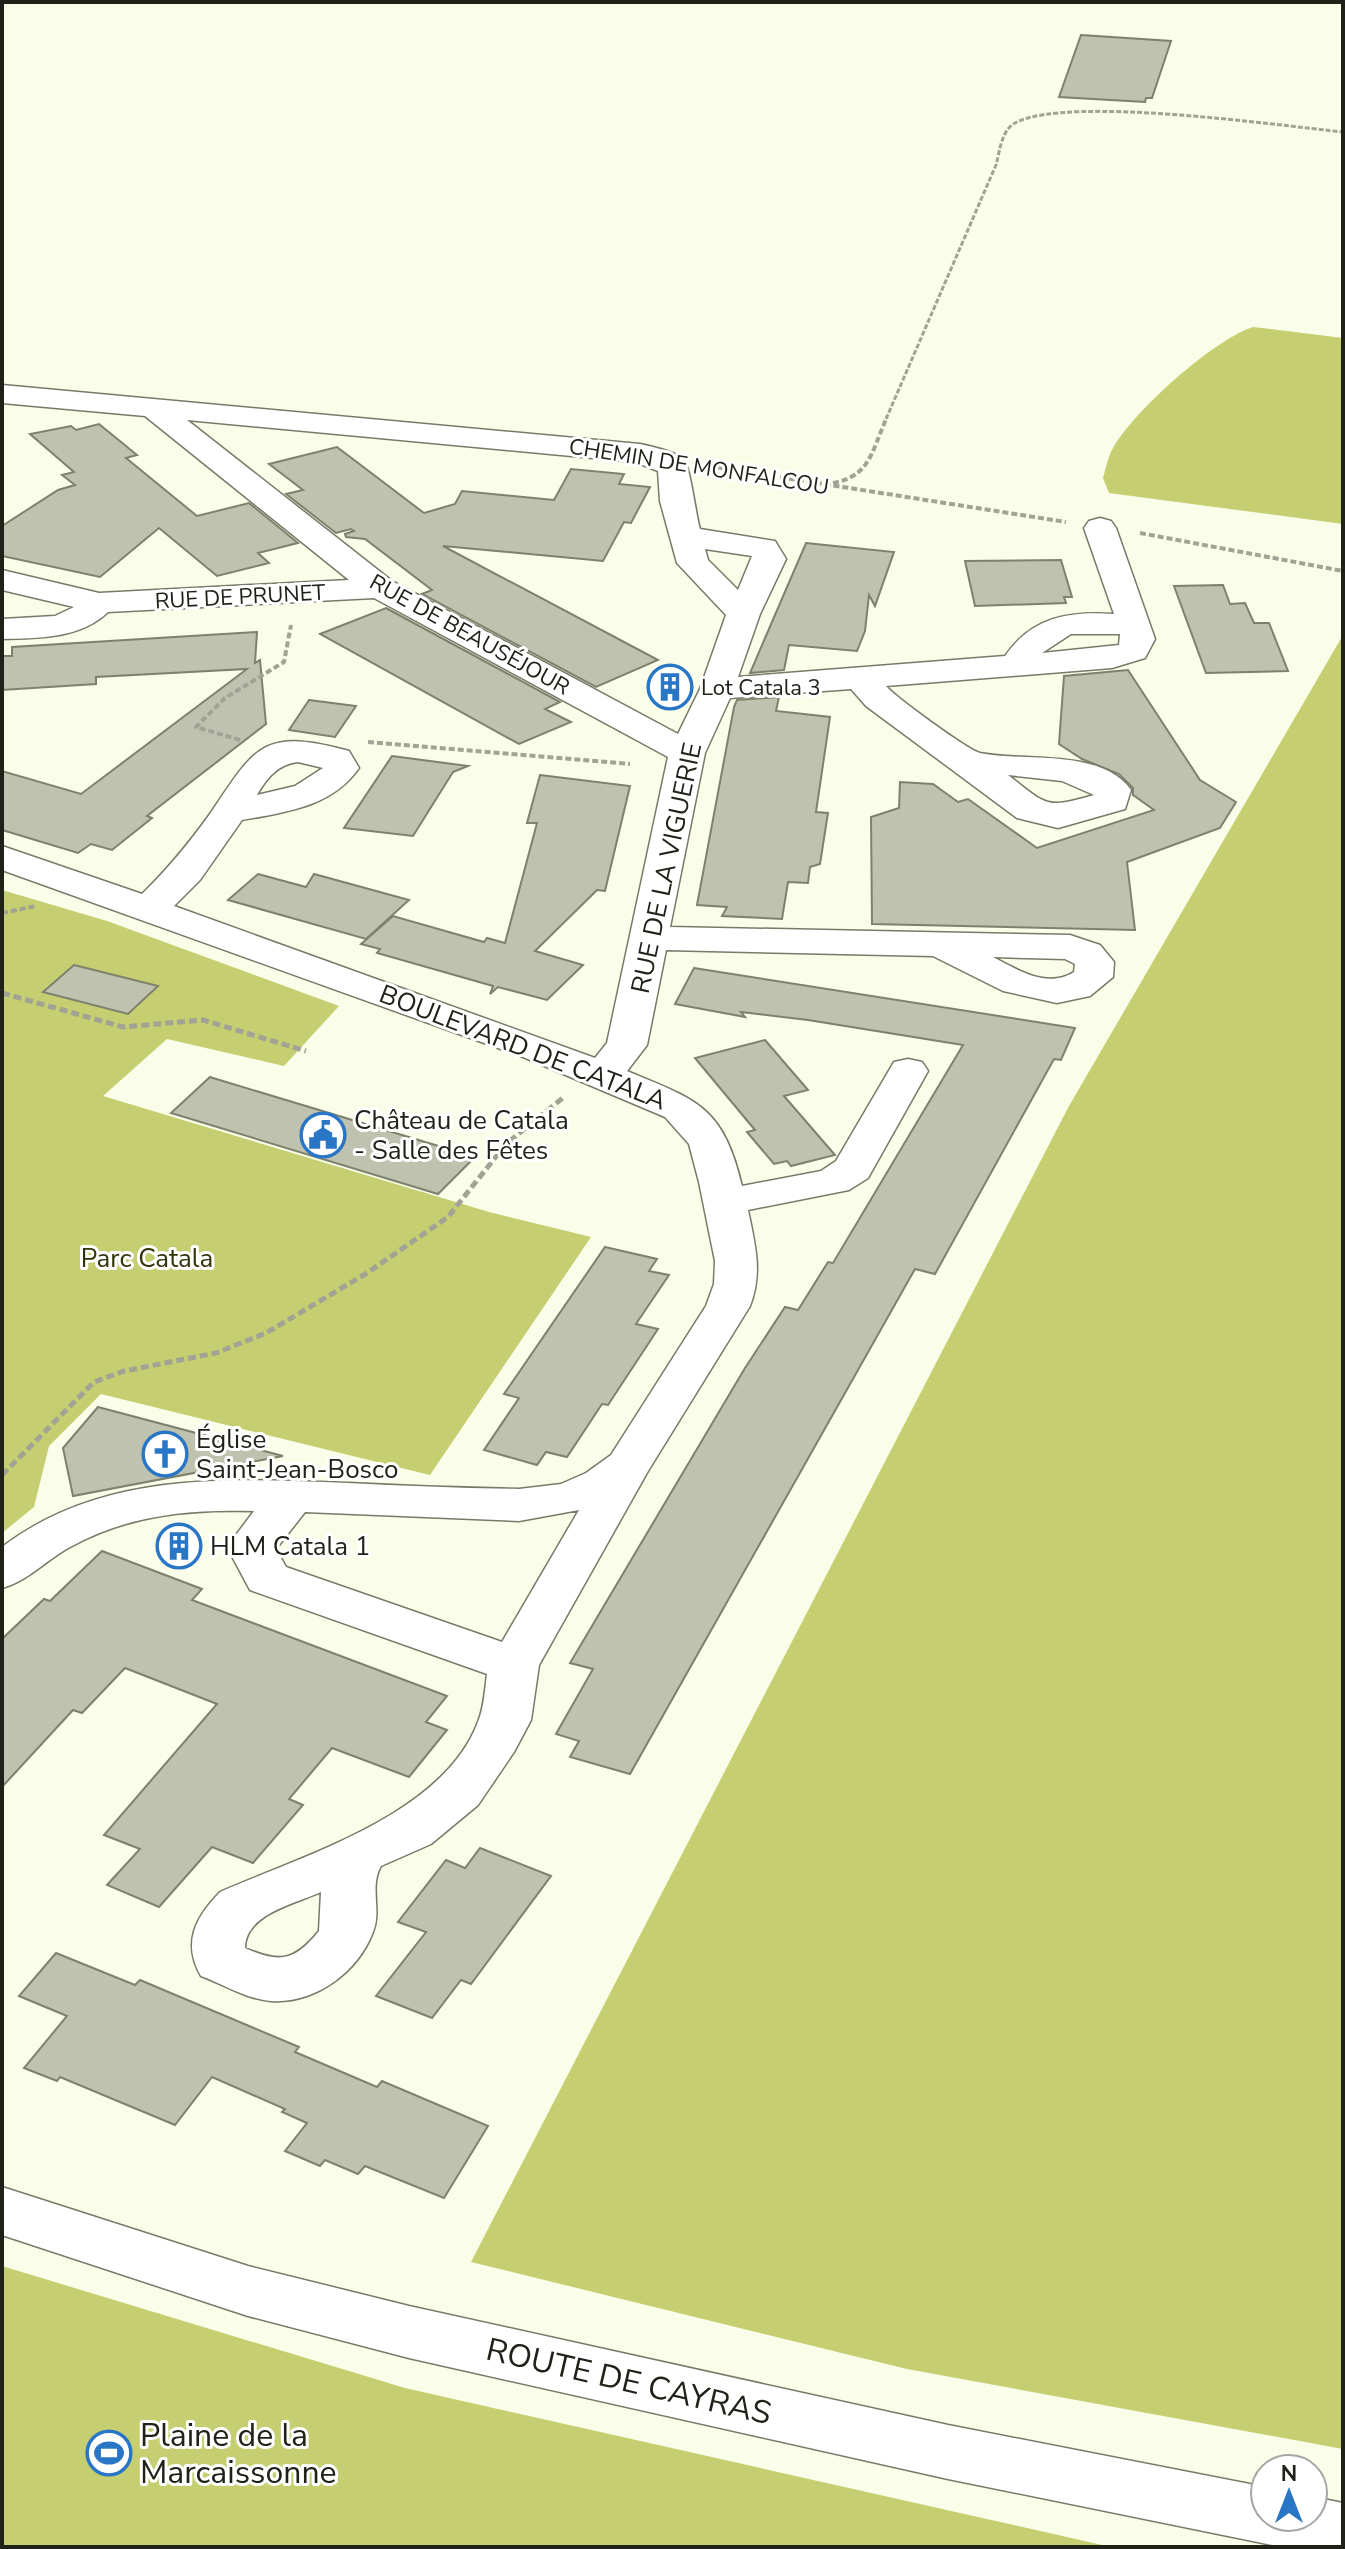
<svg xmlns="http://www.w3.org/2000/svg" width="1345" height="2549" font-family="'Nunito Sans',sans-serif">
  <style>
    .green { fill: #c5ce70 }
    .building { fill: #bfc2ae; stroke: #7e816e; stroke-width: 2 }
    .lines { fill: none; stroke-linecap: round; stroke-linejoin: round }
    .minor-casing { stroke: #777a68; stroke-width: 3 }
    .path-far2 { stroke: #a1a394; stroke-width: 3; stroke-dasharray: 5 2; stroke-linecap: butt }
    .path-far1 { stroke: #a1a394; stroke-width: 4; stroke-dasharray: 6 3; stroke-linecap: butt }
    .path { stroke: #a1a394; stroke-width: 5; stroke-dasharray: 8 4; stroke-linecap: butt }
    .minor { fill: #fff; fill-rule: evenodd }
    .labels { text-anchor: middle; stroke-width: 6; stroke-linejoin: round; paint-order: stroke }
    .far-street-label { font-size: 22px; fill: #202119; stroke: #fff }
    .far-poi-label { font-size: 22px; fill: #202119; stroke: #fff; text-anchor: start }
    .street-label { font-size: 26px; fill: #202119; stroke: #fff }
    .poi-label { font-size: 26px; fill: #202119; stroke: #fff; text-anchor: start }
    .park-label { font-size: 26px; fill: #313408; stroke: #fff }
    .near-street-label { font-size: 32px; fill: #202119; stroke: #fff }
    .near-poi-label { font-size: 32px; fill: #202119; stroke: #fff; text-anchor: start }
  </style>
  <rect width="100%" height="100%" fill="#fafde8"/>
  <g class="green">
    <path d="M1253 327 1343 338V524L1109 493 1103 478C1106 468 1108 457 1113 448 1134 411 1213 340 1253 327Z"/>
    <path d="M1343 635V2449L907 2369 471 2262 1069 1106Z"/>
    <path d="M2 890 107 921 339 1006 284 1066 167 1039 103 1096 489 1212 591 1237 430 1475 101 1394 49 1446 34 1507 2 1533Z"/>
    <path d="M2 2266 405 2388 1111 2547H2Z"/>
  </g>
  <g class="building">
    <path d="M1081 35 1171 41 1152 98H1146L1145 102 1059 97Z"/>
    <path d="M99 424 137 455 126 458 197 516 249 503 298 543 258 553 269 563 217 576 159 528 100 577 2 556V526L58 490 75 485 62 475 74 472 30 434 71 426 76 430Z"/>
    <path d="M337 447 424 513 455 504 462 491 554 500 571 469 624 474 619 484 650 487 631 523 624 522 603 561 443 546 658 660 596 687 422 594 432 590 365 539 346 537 345 534 354 531 351 529 336 533 286 494 303 490 269 464Z"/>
    <path d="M806 543 894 552 875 606 869 595 865 631 857 651 789 645 784 670 750 673Z"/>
    <path d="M1061 560 1072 597H1064L1066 603 975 606 965 561Z"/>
    <path d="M1223 585 1230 604 1245 603 1254 623H1269L1288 671 1206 673 1174 586Z"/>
    <path d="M386 608 560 702 545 709 571 722 519 744 320 634Z"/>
    <path d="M257 632 255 663 260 660 266 724 147 816 152 818 112 850 91 844 78 853 2 830V771L81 794 247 669 96 677V684L2 690V656H12V647Z"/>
    <path d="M1128 670 1200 780 1236 802 1220 828 1127 862 1135 930 872 924 871 817 899 808 900 782 933 784 958 802 968 799 1037 848 1154 810 1133 795V788L1119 774 1082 759 1059 744 1064 676Z"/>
    <path d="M779 697 776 711 830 717 816 812 828 813 820 864 810 867 808 883 788 882 782 919 722 916 727 907 697 905 734 707 737 700Z"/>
    <path d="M309 700 356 706 335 737 289 730Z"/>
    <path d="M392 756 468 766 453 772 413 836 344 828Z"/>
    <path d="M540 775 630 786 605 891 597 890 535 951 583 965 547 1000 498 987 490 994 493 986 377 953 380 949 361 944 393 916 484 942 487 938 505 943 537 823H527Z"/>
    <path d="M258 874 306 887 314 874 409 900 366 939 228 900Z"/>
    <path d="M74 965 158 986 128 1014 43 992Z"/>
    <path d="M694 968 1075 1028 1061 1060 1054 1059 935 1274 915 1269 630 1774 570 1757 579 1741 556 1734 593 1669 570 1663 745 1368 785 1307 798 1310 828 1262 833 1263 963 1045 808 1020 741 1012 745 1017 675 1004Z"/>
    <path d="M765 1040 808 1090 784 1096 835 1155 791 1166 787 1161 774 1164 747 1132 755 1130 695 1058Z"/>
    <path d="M210 1077 213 1078 475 1157 438 1194 171 1113Z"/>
    <path d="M605 1247 657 1259 649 1271 669 1275 636 1324 658 1329 608 1405 602 1404 567 1457 546 1452 537 1465 484 1450 519 1398 504 1394Z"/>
    <path d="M98 1407 283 1456 73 1496 63 1448Z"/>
    <path d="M102 1551 202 1589 192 1600 447 1696 426 1722 447 1730 409 1777 332 1748 289 1799 303 1805 253 1863 212 1847 159 1907 107 1885 140 1849 104 1835 217 1704 125 1668 82 1713 73 1710 2 1787V1639L44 1599 50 1601Z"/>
    <path d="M480 1848 551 1876 471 1984 461 1980 432 2018 376 1996 426 1932 398 1922 446 1860 465 1868Z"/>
    <path d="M56 1953 135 1985 140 1980 299 2047 295 2052 377 2087 382 2081 488 2126 444 2198 365 2166 358 2174 325 2160 320 2166 285 2151 307 2123 282 2112 285 2109 212 2077 175 2125 60 2077 57 2081 24 2068 67 2016 19 1996Z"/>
  </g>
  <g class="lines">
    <g class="minor-casing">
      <g id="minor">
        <path d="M2 385 640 444C653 447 673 451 683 459 690 464 696 517 700 529L775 541 786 559 760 614 738 677 1005 656C1032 617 1069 611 1114 614L1084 528 1089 521 1100 518 1111 521 1116 528 1155 639 1145 658 1112 668 886 686C895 697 968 750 980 753 1023 762 1102 748 1131 790L1125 809 1058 828 1017 818 866 706 851 689 730 698 705 753 670 927 1070 935 1100 945 1114 962 1113 977 1090 996 1057 1003 1003 991 933 956 666 950 647 1045 627 1071C697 1100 723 1106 742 1186L821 1171 836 1161 894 1062 908 1059 922 1062 928 1071 868 1178 849 1190 748 1210C755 1245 763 1272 750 1306L648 1471 539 1665 531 1720 514 1752 478 1805 431 1844 381 1866C369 1887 382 1910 373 1932 358 1972 315 2004 271 2001 246 1999 223 1984 201 1976 182 1943 195 1918 220 1892 304 1855 443 1815 478 1722 484 1708 485 1689 487 1674L250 1590 227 1547 254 1511C189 1509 128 1515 70 1547 46 1560 28 1581 2 1588V1547C102 1471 228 1478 348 1483 405 1486 462 1488 519 1489L561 1484 586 1473 611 1455 706 1306 714 1284 715 1261 699 1182 689 1144 665 1117 523 1057 2 870V846L142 894C168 869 189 843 210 814 255 747 262 727 349 751L359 768C332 807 286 812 242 820L200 880 174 906 595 1058 607 1043 668 757 374 598 108 612C80 639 38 638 2 639V619L55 616 74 607 2 590V570L99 593 349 580 145 416 2 403ZM187 420 635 462 658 471 660 501 677 563 726 615 700 689 678 734 392 581ZM705 549 752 556 738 590 708 560ZM1071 634H1120L1119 645 1042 653ZM298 762 323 768 295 786 257 795C266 779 278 764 298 762ZM1008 775 1062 781 1094 795C1045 809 1048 806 1008 775ZM993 957 1065 959 1075 964 1074 972C1047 989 1018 970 993 957ZM579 1510 502 1642 286 1567 276 1549 305 1512 519 1521ZM321 1892 319 1931C294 1962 279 1963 245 1948 245 1914 295 1904 321 1892Z"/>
        <path d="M2 2187 248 2266 409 2306 948 2425 1265 2487V2517H1313V2497L1343 2503V2547H1282L948 2479 409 2358 248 2316 2 2235Z"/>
      </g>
    </g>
    <path class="path-far2" d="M886 419 996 165C1000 151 1001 129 1017 122 1071 96 1275 125 1343 132"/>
    <g class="path-far1">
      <path d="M709 466 1066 522"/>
      <path d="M824 484C870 480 870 455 887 417"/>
      <path d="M1140 533 1343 571"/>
      <path d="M240 740 196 727 225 698 284 662 291 625"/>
      <path d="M368 742 630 764"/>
      <path d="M2 913 36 906"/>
    </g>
    <g class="path">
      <path d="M2 993 123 1027 203 1020 306 1051"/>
      <path d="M2 1475 94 1382 124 1371 216 1353 266 1333 367 1273 448 1217 506 1144 564 1097"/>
    </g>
    <use href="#minor" class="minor"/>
  </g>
  <defs>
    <g id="building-ring" transform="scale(2.3)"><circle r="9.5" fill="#fff" stroke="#2a76c6" stroke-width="1.5"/><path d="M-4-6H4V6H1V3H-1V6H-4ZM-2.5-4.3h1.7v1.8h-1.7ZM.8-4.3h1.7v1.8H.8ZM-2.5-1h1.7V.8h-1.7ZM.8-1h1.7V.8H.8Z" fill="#2a76c6"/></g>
    <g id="civic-ring" transform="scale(2.3)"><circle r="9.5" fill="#fff" stroke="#2a76c6" stroke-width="1.5"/><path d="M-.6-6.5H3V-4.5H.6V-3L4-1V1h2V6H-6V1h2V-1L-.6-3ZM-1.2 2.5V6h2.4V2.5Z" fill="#2a76c6"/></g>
    <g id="church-ring" transform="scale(2.3)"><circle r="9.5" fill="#fff" stroke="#2a76c6" stroke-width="1.5"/><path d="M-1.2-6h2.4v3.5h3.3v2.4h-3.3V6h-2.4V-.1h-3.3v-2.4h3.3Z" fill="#2a76c6"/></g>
    <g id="stadium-ring" transform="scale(2.3)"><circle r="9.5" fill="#fff" stroke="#2a76c6" stroke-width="1.5"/><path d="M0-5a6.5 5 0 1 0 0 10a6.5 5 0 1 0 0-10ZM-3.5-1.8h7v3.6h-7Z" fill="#2a76c6"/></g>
  </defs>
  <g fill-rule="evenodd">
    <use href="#building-ring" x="670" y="687"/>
    <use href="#civic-ring" x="323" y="1135"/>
    <use href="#church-ring" x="165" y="1454"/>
    <use href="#building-ring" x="179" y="1546"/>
    <use href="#stadium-ring" x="109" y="2453"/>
  </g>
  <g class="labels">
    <g class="far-street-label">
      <text transform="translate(699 466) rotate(9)" y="8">CHEMIN DE MONFALCOU</text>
      <text transform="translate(240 596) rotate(-3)" y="8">RUE DE PRUNET</text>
      <text transform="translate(470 634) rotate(29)" y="8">RUE DE BEAUSÉJOUR</text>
    </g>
    <g class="far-poi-label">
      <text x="701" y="695">Lot Catala 3</text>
    </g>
    <g class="street-label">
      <text transform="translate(666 868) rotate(-78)" y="9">RUE DE LA VIGUERIE</text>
      <text transform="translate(523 1047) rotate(21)" y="9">BOULEVARD DE CATALA</text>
    </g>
    <g class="poi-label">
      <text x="354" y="1129">Château de Catala<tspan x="354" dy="30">- Salle des Fêtes</tspan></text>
      <text x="196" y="1448">Église<tspan x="196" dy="30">Saint-Jean-Bosco</tspan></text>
      <text x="210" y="1555">HLM Catala 1</text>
    </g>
    <g class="park-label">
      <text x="147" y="1267">Parc Catala</text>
    </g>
    <g class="near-street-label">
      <text transform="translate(629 2381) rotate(13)" y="11">ROUTE DE CAYRAS</text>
    </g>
    <g class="near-poi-label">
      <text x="140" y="2446">Plaine de la<tspan x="140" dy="37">Marcaissonne</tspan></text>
    </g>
  </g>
  <rect width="1345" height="2549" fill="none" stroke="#202119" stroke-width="8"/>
  <g transform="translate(1289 2493)"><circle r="38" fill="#ffffff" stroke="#a6a6a3" stroke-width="2"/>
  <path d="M0-6L14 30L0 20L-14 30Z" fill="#2a76c6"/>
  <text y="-12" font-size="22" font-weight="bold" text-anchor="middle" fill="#202119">N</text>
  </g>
</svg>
